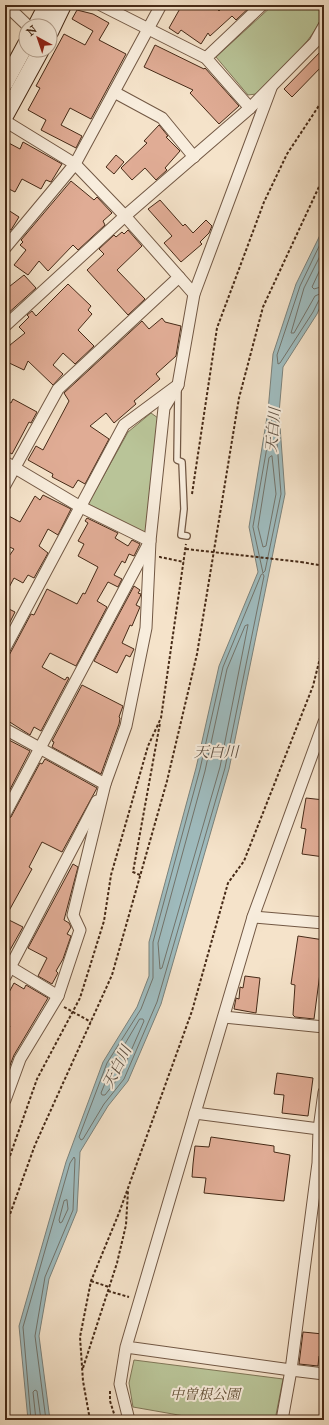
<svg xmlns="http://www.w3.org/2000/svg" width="329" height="1425" font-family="'IM FELL Great Primer','Noto Serif JP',serif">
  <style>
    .green { fill: #b9c498; stroke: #807758 }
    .water { fill: #9fbcbf; stroke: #7b827c }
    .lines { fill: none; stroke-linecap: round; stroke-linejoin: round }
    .shore { stroke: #72736b; stroke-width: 1 }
    .building { fill: #e0ac95; stroke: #462a17 }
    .service-casing { stroke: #725844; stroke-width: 8 }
    .minor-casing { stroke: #725844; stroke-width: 13 }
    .secondary-casing { stroke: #462a17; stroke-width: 18 }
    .path { stroke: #462a17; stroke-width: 2; stroke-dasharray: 3 2; stroke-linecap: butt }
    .service { stroke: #f8eddd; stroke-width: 5.5 }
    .minor { stroke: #f8eddd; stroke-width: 11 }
    .secondary { stroke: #f8eddd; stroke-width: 16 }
    .path-bridge { stroke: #462a17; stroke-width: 2; stroke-dasharray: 3 2; stroke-linecap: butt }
    .labels { text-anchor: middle; stroke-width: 4; stroke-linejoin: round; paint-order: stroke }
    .park-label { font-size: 14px; font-style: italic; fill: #635037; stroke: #f8eddd }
    .water-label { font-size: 15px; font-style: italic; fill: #5c4e41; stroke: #f8eddd }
  </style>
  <rect width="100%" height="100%" fill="#f5e3ca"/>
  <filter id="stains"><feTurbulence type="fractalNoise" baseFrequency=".005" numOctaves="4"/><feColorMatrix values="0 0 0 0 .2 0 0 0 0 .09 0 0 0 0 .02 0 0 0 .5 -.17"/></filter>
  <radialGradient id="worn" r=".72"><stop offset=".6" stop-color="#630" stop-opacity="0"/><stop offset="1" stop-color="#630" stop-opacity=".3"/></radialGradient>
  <g class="green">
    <path d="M273 5H324C324 33 276 74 256 94L248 95 216 57Z"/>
    <path d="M151 413 158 418 157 456 145 533 88 504 128 432Z"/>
    <path d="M134 1360 283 1379 275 1420H207L133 1407 129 1383Z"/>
  </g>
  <path class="water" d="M324 227V298L317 314 283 367 279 413 285 494 229 769 161 1004 128 1081 108 1106 80 1152 77 1211 49 1279 39 1336 50 1420H28L19 1326 66 1162 103 1062 137 1007 149 976V942L196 768 219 666 258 572 249 527 268 411 273 354 296 284Z"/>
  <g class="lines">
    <g class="shore">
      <path d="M324 236 300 286 277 355 278 364 280 363 313 312 319 300 324 297"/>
      <path d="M324 248 304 288 291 333H294L315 296 324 292"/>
      <path d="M324 261 312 287 314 289 324 286"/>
      <path d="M273 415 275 417 281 494 265 571 263 573 253 527Z"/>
      <path d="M272 456 276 494 266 546 263 547 258 527 269 458Z"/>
      <path d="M263 574 264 576 225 768 157 1002 124 1079 104 1104 83 1139 81 1140 79 1137 107 1063 141 1009 153 978V942L200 769 223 667 261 575Z"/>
      <path d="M248 625 220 767 162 968 160 969 158 943 205 771 227 669 245 626Z"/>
      <path d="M140 1019H143L144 1021 120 1076 105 1095H102L101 1093 112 1066Z"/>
      <path d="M67 1200 68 1209 62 1222 60 1223 59 1220 64 1201Z"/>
      <path d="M31 1420 23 1327 70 1163 74 1157 75 1159 73 1210 45 1277 35 1336 46 1420"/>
      <path d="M36 1420 33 1392 35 1390 37 1391 41 1420"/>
    </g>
  </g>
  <g class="building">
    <path d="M182 5H213L219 11 225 5H252L236 20 232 16 210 36 208 33 201 44 181 30 178 34 169 28Z"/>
    <path d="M77 10 93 14 109 23 99 40 126 54 91 119 70 108 61 125 82 136 76 148 41 130 46 120 28 110 40 88 36 86 64 34 85 45 93 31 72 19Z"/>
    <path d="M155 45 204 69 205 68 239 106 219 124 190 93 193 90 144 67Z"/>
    <path d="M324 48V64L292 97 284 89Z"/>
    <path d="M159 125 168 136 166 137 180 151 165 168 167 170 156 180 145 168 132 180 121 168 147 143 144 141Z"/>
    <path d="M5 141 20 149 23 142 62 164 51 182 46 180 41 189 22 179 15 192 5 187Z"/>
    <path d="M116 155 124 162 114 174 106 167Z"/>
    <path d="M71 181 94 200 97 197 112 213 103 221 105 225 78 250 73 245 48 271 39 261 28 275 14 265 26 250 20 245 23 242 21 240Z"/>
    <path d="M160 200 183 226 185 224 193 233 206 220 212 226 209 233 200 242 202 244 181 262 164 243 172 236 148 209Z"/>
    <path d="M5 208 19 217 11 230 6 228 5 230Z"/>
    <path d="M128 230 142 246 117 270 145 299 128 315 87 270 104 254 99 249 114 235 116 237 122 232 124 234Z"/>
    <path d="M24 275 36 288 5 316V290Z"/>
    <path d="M68 284 91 306 88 310 92 314 78 330 94 346 75 364 63 353 53 365 63 374 53 385 28 361 24 370 5 361V356L10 345 25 333 19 327 29 317 27 315 32 311 36 316Z"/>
    <path d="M162 318 165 322 181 326 176 356 156 374 160 379 134 401 136 404 114 423 106 413 90 426 109 439 85 484 78 480 73 488 52 477 53 474 28 460 36 446 43 450 69 401 64 393 142 321 149 329Z"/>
    <path d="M13 399 37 412 31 423 29 422 12 454 5 450V400L11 403Z"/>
    <path d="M43 495 71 509 58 535 48 529 39 546 48 553 34 578 28 575 23 583 14 578 5 595V562L14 549 5 545V514L20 522 35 496 40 500Z"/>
    <path d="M87 518 118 533 115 538 128 546 132 540 140 544 134 556 129 554 125 563 122 561 114 575 122 579 118 587 108 582 97 601 107 607 76 666 50 653 42 667 65 680 67 677 69 678 41 731 34 727 30 735 5 719V663L31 614 34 615 47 589 77 604 83 593 85 594 98 567 78 556 84 544 78 541 88 523 85 521Z"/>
    <path d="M134 586 140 590 138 593 141 594 140 597 136 605 140 607 132 626 130 625 122 643 134 649 130 657 126 655 117 673 94 661Z"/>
    <path d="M5 607 15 612 5 632Z"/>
    <path d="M82 685 123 706 119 717 120 718 119 724 101 774 52 747 54 742 52 741Z"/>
    <path d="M5 738 30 751 5 799Z"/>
    <path d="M45 759 97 788 62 852 42 842 29 867 32 869 5 918 23 927 6 957H5V821L11 817 40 763 42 764Z"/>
    <path d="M306 798 324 800V857L302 854 306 829 301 828Z"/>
    <path d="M73 864 78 867 64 920 69 923 71 927 67 934 71 936 63 959 56 971 58 973 52 984 38 976 47 958 28 948Z"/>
    <path d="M298 936 324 940V960L322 974 320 973 314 1019 295 1017 293 1015 295 985 291 984Z"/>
    <path d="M245 976 260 978 256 1013 234 1009 236 998 239 999 240 987 243 988Z"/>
    <path d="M14 983 24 989 26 985 48 998 14 1055 5 1078V1050L9 1041 5 1039V1035L10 1026 5 1024V1000Z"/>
    <path d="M277 1073 313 1078 308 1116 282 1113 284 1095 274 1094Z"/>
    <path d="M211 1137 274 1146V1152L290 1155 284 1201 204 1193 206 1178 192 1177 193 1164 195 1146 209 1147Z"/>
    <path d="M303 1332 323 1334 321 1348H324V1356H319L318 1366 299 1364Z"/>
  </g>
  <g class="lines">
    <g class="service-casing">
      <path id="service" d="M178 389 177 460 182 462 184 509 181 535 187 536"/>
    </g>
    <g class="minor-casing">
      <g id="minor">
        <path d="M6 5 28 26"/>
        <path d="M101 5 206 58 250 108"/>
        <path d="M206 58 262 5"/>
        <path d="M114 92 162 118 194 157"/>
        <path d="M5 121 75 164 125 216 194 294"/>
        <path d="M5 248 75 164 161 5"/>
        <path d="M5 326 125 216 250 108 315 42 324 26"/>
        <path d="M5 462 79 506 150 541 5 814"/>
        <path d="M5 485 58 389 179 277"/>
        <path d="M5 648 124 425 178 385 194 294 271 88"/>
        <path d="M5 729 105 784"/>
        <path d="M253 917 324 923"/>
        <path d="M5 964 58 996"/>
        <path d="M5 977 97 801"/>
        <path d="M224 1017 324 1027"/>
        <path d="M5 1100 20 1059 58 996 80 930 73 915 105 784 126 726 146 628 150 541 164 408 178 385"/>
        <path d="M195 1113 253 917 324 722"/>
        <path d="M319 1129 324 1092"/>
        <path d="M126 1347 291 1370 318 1163 319 1129 195 1113 126 1347 120 1384 129 1420"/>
        <path d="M282 1420 291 1370 324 1374"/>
      </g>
    </g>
    <g class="secondary-casing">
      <g id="secondary">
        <path d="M36 26 47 5"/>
        <path d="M50 32 63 5"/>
        <path d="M5 83 26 44"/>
        <path d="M5 116 41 50"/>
      </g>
    </g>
    <g class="path">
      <path d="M192 494 217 328 264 202 287 154 324 98"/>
      <path d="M160 556V557L184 562"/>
      <path d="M301 562 324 566"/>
      <path d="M140 875 133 872 160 723"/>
      <path d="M64 1007 91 1022"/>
      <path d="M5 1170 37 1079 80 998 104 921 111 875 148 746 161 718 186 544"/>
      <path d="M5 1228 35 1145 112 975 167 781 197 654 239 398 263 307 324 176"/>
      <path d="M91 1281 109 1287"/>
      <path d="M108 1291 129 1297"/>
      <path d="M83 1368 117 1263 126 1225 128 1191"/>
      <path d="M110 1391V1401L116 1420"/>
      <path d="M90 1420 83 1381 80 1337 91 1281 119 1213 192 1011 228 883 244 861 313 686 324 642"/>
    </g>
    <use href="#service" class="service"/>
    <use href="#minor" class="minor"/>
    <use href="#secondary" class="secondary"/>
    <path class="path-bridge" d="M186 549 301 562"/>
  </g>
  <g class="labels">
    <g class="park-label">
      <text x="205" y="1399">中曽根公園</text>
    </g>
    <g class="water-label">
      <text transform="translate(273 430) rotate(-85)" y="5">天白川</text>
      <text x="216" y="757">天白川</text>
      <text transform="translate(117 1067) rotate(-63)" y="5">天白川</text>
    </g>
  </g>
  <rect width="329" height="1425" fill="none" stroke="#f5e3ca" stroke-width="20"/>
  <rect x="6" y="6" width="317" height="1413" fill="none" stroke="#462a17" stroke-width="2"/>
  <rect x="10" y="10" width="309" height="1405" fill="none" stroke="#462a17"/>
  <g transform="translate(38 38) rotate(320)"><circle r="19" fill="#f8eddd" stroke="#b19f8e"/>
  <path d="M0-3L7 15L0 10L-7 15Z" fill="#8f2418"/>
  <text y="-6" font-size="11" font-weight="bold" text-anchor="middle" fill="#462a17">N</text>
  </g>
  <rect width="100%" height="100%" filter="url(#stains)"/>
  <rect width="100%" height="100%" fill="url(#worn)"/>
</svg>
